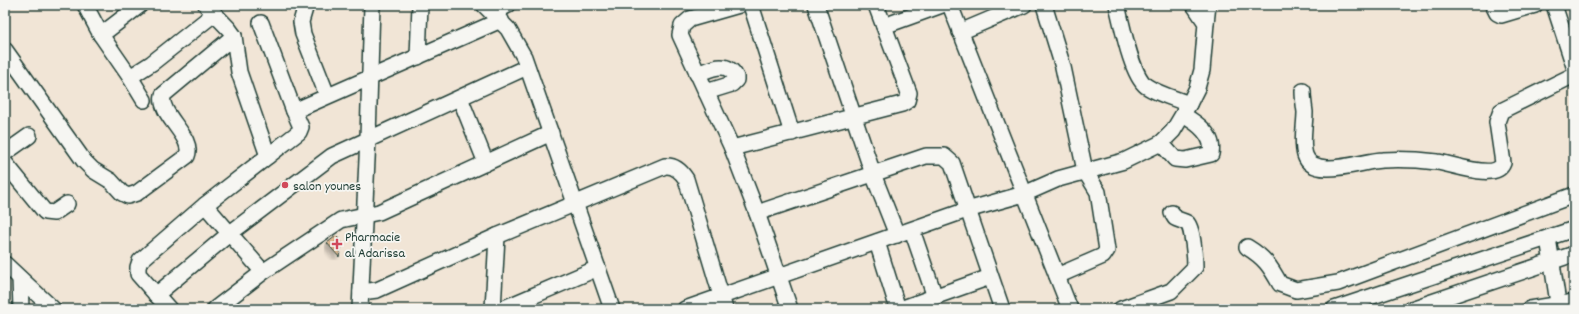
<svg xmlns="http://www.w3.org/2000/svg" width="1579" height="314" font-family="Dekko,sans-serif">
  <style>
    .building { fill: url(#building-cross-hatch); stroke: #1f3d34; filter: url(#shadow) }
    .lines { fill: none; stroke-linecap: round; stroke-linejoin: round }
    .minor-casing { stroke: #1f3d34; stroke-width: 18 }
    .minor { stroke: #f6f6f2; stroke-width: 15 }
    .poi-dot { fill: #d1495b; stroke: #f6f6f2; stroke-width: 1.5 }
    .labels { text-anchor: middle; stroke-width: 3.5; stroke-linejoin: round; paint-order: stroke }
    .poi-label { font-size: 14px; fill: #1f3d34; stroke: #f6f6f2; text-anchor: start }
  </style>
  <defs>
    <pattern id="building-cross-hatch" width="8" height="8" patternUnits="userSpaceOnUse"><rect width="8" height="8" fill="#e5bd95"/><path d="M0 0l8 8M0 8l8-8" fill="none" stroke="#c4a381"/></pattern>
    <filter id="shadow"><feDropShadow dx="-3.5" dy="3.5" stdDeviation="2" flood-color="#0004"/></filter>
  </defs>
  <rect width="100%" height="100%" fill="#f1e5d6"/>
  <filter id="ink" filterUnits="userSpaceOnUse"><feTurbulence type="fractalNoise" baseFrequency=".025" numOctaves="2"/><feDisplacementMap in="SourceGraphic" scale="8" xChannelSelector="R" yChannelSelector="G"/><feConvolveMatrix kernelMatrix="1 2 1 2 8 2 1 2 1" color-interpolation-filters="sRGB"/></filter>
  <g filter="url(#ink)">
    <path class="building" d="M336 236 342 242 339 257 327 243Z"/>
    <g class="lines">
      <g class="minor-casing">
        <g id="minor">
          <path d="M85 5 101 35 130 77 144 100"/>
          <path d="M206 5 229 29 234 36 239 72 268 156"/>
          <path d="M306 5 301 22 303 34 327 95"/>
          <path d="M484 5 508 29 524 57 612 309"/>
          <path d="M739 5 690 19 682 26 680 35 732 148 757 213 790 309"/>
          <path d="M751 5 792 133"/>
          <path d="M816 5 873 174 897 235"/>
          <path d="M950 5 1070 309"/>
          <path d="M1044 5 1063 67 1085 171 1098 192 1107 250 1103 256 1057 276"/>
          <path d="M1117 5C1122 24 1131 74 1146 86 1158 94 1176 99 1189 104"/>
          <path d="M1493 5 1497 13 1501 15 1535 5"/>
          <path d="M1554 5 1574 66"/>
          <path d="M493 13 508 5"/>
          <path d="M261 23 294 111"/>
          <path d="M1206 23 1208 5"/>
          <path d="M884 26 942 5"/>
          <path d="M960 32 1024 5"/>
          <path d="M101 35 140 5"/>
          <path d="M5 50 84 161 93 170 111 181 122 193 128 196 137 193 187 156C195 137 158 115 163 95L234 36"/>
          <path d="M418 57 420 5"/>
          <path d="M697 74C711 69 727 60 736 77V80L732 84 706 92"/>
          <path d="M130 77 152 63 214 14"/>
          <path d="M1303 91C1303 98 1304 105 1305 112 1305 125 1301 142 1305 155 1313 181 1364 160 1383 160 1401 159 1420 160 1437 162 1451 163 1496 182 1503 163L1497 122 1501 111 1574 75"/>
          <path d="M460 98 486 163"/>
          <path d="M1161 143 1175 159 1185 160 1211 154C1215 135 1197 123 1183 115"/>
          <path d="M732 148 902 104 907 101 909 93 876 5"/>
          <path d="M5 153 29 136"/>
          <path d="M5 163 45 212 54 213 67 204"/>
          <path d="M205 205 263 272"/>
          <path d="M757 213 926 156H944L952 163 1002 309"/>
          <path d="M912 230 935 297"/>
          <path d="M1548 238 1559 309"/>
          <path d="M877 242 898 309"/>
          <path d="M1247 247C1265 258 1270 266 1280 284L1296 290 1338 283 1574 195"/>
          <path d="M5 264 53 309"/>
          <path d="M20 279 21 309"/>
          <path d="M361 292 377 290 497 236 665 166C675 165 681 171 686 179L725 309"/>
          <path d="M156 295 229 234 332 156 527 67"/>
          <path d="M169 309 138 274V267L140 261 205 205 299 132 301 127 294 111 501 20"/>
          <path d="M215 309 263 272 341 220 379 212 551 133"/>
          <path d="M360 309 368 138 372 5"/>
          <path d="M493 309 497 236"/>
          <path d="M502 309 598 268"/>
          <path d="M685 309 967 210 1024 194 1058 179 1124 161 1161 143 1173 131 1189 104 1197 88 1202 70 1206 23 1194 5"/>
          <path d="M900 309 990 277"/>
          <path d="M1121 309 1171 291 1195 267C1195 259 1193 228 1187 223 1184 221 1178 220 1175 218L1172 213"/>
          <path d="M1334 309 1574 229"/>
          <path d="M1411 309 1574 254"/>
          <path d="M1530 309 1574 302"/>
        </g>
      </g>
      <use href="#minor" class="minor"/>
    </g>
  </g>
  <g class="poi-dot">
    <circle cx="285" cy="185" r="4"/>
    <path d="M335 238h4v4h4v4h-4v4h-4v-4h-4v-4h4z"/>
  </g>
  <g class="labels">
    <g class="poi-label">
      <text x="293" y="190">salon younes</text>
      <text x="345" y="241">Pharmacie<tspan x="345" dy="16">al Adarissa</tspan></text>
    </g>
  </g>
  <rect width="1579" height="314" fill="none" stroke="#f6f6f2" stroke-width="20"/>
  <rect x="10" y="10" width="1559" height="294" fill="none" stroke="#1f3d34" stroke-width="1.5" filter="url(#ink)"/>
</svg>
